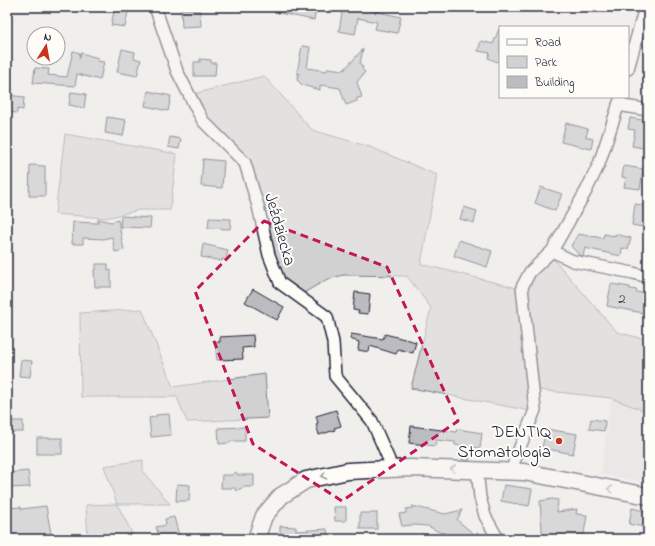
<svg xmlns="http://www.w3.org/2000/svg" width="655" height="546" font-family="'Indie Flower',sans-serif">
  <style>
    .built { fill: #e0e0df }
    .green { fill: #d2d1d1; stroke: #7a7a86 }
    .building { fill: #bcbcc0; stroke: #22223b }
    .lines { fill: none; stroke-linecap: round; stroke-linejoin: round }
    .street-casing { stroke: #22223b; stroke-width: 14 }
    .secondary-casing { stroke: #22223b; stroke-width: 19 }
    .street { stroke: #fdfcf7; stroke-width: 11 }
    .secondary { stroke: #fdfcf7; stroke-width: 16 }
    .oneway { stroke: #9a9aa2 }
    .marked { fill: none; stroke: #c2185b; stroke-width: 3; stroke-dasharray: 8 5; stroke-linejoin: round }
    .poi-dot { fill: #c8321e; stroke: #fdfcf7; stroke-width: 1.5 }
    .labels { text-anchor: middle; stroke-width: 4; stroke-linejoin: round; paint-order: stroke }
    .number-label { font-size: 15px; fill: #48485c }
    .street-label { font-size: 17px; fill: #22223b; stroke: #fdfcf7 }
    .poi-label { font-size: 17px; fill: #22223b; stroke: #fdfcf7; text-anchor: end }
  </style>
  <rect width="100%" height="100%" fill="#f0efec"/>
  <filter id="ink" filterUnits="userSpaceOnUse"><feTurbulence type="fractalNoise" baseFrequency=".025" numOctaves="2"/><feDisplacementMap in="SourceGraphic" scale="8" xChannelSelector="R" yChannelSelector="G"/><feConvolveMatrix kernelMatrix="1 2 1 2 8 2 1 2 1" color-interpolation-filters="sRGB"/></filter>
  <g filter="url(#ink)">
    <path class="built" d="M611 398 648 412V483L601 474Z"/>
    <g class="green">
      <path d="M264 76 312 130 370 147 437 175 421 264 517 288 531 411 411 388 431 308 407 276 343 275 326 280 300 295 278 273 250 162 216 132 193 94Z"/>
      <path d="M65 134 177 154 170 210H139L106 218 55 214Z"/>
      <path d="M550 255 617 332 648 340V412L611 398 539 390 528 286 531 277Z"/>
      <path d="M142 309 173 387 265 374 268 418 187 422 177 397H81L80 313Z"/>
      <path d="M143 460V472L170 504H117L135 539H88L86 505 117 504 104 466Z"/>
    </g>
    <g class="building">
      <path d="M115 7H129L125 27 111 25Z"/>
      <path d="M274 7H316L314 20 274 12Z"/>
      <path d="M343 7H365V9L401 17 397 33 375 29 377 22 358 18 355 34 339 31Z"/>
      <path d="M181 9H193V11H200L201 26 182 27Z"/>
      <path d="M499 29H500V63L488 58 490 53 478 51 481 41 493 44Z"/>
      <path d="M302 46 310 47 307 68 327 71 328 68 344 70 363 49 360 64 363 67 362 69 365 72 357 82 362 97 357 98V101L346 105 340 88 320 85V90L302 85 297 80 299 73H297Z"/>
      <path d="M122 49 135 52 134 58 141 60 137 76 117 72Z"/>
      <path d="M73 51 80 53 79 59 81 53 98 58 97 61 104 62 100 80 77 74 75 86 33 83 35 68 49 69 48 75 67 77Z"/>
      <path d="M200 59 211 60V63H216L215 76H194V62H200Z"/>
      <path d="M148 91 171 96 168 111 145 106Z"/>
      <path d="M71 92 86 94 84 108 69 105Z"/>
      <path d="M7 95 24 97 23 110 17 109V113L7 112Z"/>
      <path d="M107 117 126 120 123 136 105 133Z"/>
      <path d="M630 118 648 121V149L632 146 635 130 628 129Z"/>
      <path d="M566 123 588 129 586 137 593 139 591 149 561 142Z"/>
      <path d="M170 137 181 139 179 149 168 147Z"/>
      <path d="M203 159 224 161 222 188 201 186Z"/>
      <path d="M30 165 45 166V196H29Z"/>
      <path d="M624 166 643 169 640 189 624 187 626 178 622 177Z"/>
      <path d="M541 187 562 194 555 211 535 203Z"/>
      <path d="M635 204 648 206V228L632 225Z"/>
      <path d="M464 207 477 211 474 223 460 219Z"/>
      <path d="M121 216 151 218 150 228 120 227Z"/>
      <path d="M209 218 231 219 230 229 208 228Z"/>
      <path d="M98 219 111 222 118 220 124 250 115 252 112 237 103 239 83 238V244H72L73 222 98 223Z"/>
      <path d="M578 234 603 238 604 234 615 236V234L631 238 628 249 622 248 621 256 585 248 583 256 579 255 571 246Z"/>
      <path d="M459 240 492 251 487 267 454 256Z"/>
      <path d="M203 244 228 250 226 260 222 259V261L201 257Z"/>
      <path d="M96 264H108V270H111V287H95L94 270H96Z"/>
      <path d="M611 284 630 287V289L637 290 636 292 644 293 643 297 648 298V314L607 306Z"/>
      <path d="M253 289 284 307 277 320 245 302Z"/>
      <path d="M355 292 370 294 368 314 358 313 359 311 353 310Z"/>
      <path d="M351 334 383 339 385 334 416 342 413 353 398 349 396 354 370 346 369 352 358 350 359 342 350 339Z"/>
      <path d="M253 335 254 347 242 348 243 359 217 360 215 342H220V337Z"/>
      <path d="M21 360 32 361 30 377 19 376Z"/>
      <path d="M336 410 341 426 334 428 335 430 319 435 316 424 318 423 316 416Z"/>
      <path d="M169 414 171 435 151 437 149 418 156 417V415Z"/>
      <path d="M591 419 605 421 604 431 589 429Z"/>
      <rect x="7" y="421" width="16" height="11"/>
      <path d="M411 426 456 432 457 429 482 433 480 448 472 447 469 461 462 460 463 446 455 445V442L436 440 435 446 409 443Z"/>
      <path d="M245 427V441H230V443L219 444 218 428Z"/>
      <path d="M546 429 577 434 573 454 542 448Z"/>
      <rect x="37" y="438" width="25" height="16"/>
      <path d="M28 471 30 487 7 488V473Z"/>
      <path d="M236 472 238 475H254V487H244L236 491 235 488H221L222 475H232Z"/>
      <path d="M177 484 190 485 189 501H176Z"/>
      <path d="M504 485 532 489 529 506 501 501Z"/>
      <path d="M552 499 558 500 557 512 577 509 576 514 587 515 583 539H542L541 538 542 530 540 501Z"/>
      <path d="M46 506 51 534 23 538V539H7V508L21 507V509Z"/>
      <path d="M412 506 445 514 462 510 457 520 480 539H453L444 532 443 534 428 526 414 525 402 526 399 514 406 513V509L413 508Z"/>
      <path d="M334 507H346V521H335Z"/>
      <path d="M632 508 648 512V528L629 524Z"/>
      <rect x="360" y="513" width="17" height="16"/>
      <path d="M174 517 180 539H160L156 527 166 525 165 519Z"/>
      <path d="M280 526 296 527V531L327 529 328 539H280Z"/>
    </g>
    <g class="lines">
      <g class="street-casing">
        <g id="street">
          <path d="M155 7 177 71 197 110 203 121 245 163 258 206 269 255 280 283 327 317 333 342 335 376 372 421 389 460 390 469"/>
          <path d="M628 69 645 7"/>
          <path d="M618 105 648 110"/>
          <path d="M552 251 573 261 633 273 648 277"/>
          <path d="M477 470 480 497 485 516 498 539"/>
          <path d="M513 471 514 462 535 410 522 287 530 272 552 251 586 191 599 164 621 97"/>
        </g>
      </g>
      <g class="secondary-casing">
        <path id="secondary" d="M256 539 264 516 281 496 306 480 348 471 410 468 524 472 648 496"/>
      </g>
      <use href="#street" class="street"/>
      <use href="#secondary" class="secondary"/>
    </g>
    <defs><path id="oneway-chevron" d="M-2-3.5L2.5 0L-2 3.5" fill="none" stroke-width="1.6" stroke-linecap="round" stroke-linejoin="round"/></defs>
    <g class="oneway">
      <use href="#oneway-chevron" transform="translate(453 469) rotate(-178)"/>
      <use href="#oneway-chevron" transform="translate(324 476) rotate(168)"/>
      <use href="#oneway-chevron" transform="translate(610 489) rotate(-168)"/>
    </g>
  </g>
  <path d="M0 0H655V546H0ZM264 221 387 267 458 421 342 501 253 444 195 291Z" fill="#f0efec" fill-opacity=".55" fill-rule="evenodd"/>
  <path class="marked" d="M264 221 387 267 458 421 342 501 253 444 195 291Z"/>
  <circle class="poi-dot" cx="559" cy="441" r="4"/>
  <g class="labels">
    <g class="number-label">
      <text x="622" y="303">2</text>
    </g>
    <g class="street-label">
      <text transform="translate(281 229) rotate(74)" y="6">Jeździecka</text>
    </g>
    <g class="poi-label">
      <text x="551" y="437">DENTIQ<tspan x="551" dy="20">Stomatologia</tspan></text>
    </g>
  </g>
  <rect width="655" height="546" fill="none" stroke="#fdfcf7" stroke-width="24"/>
  <rect x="12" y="12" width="631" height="522" fill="none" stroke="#22223b" stroke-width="1.5" filter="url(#ink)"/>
  <rect x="499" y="26" width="130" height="72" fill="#fdfcf7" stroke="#a5a5ac"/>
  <rect x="507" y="39" width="20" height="6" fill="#fdfcf7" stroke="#a5a5ac"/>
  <text x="535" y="46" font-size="12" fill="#22223b">Road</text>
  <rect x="507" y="56" width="20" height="12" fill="#d2d1d1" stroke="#a5a5ac"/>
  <text x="535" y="66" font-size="12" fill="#22223b">Park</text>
  <rect x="507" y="76" width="20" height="12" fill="#bcbcc0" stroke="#a5a5ac"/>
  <text x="535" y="86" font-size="12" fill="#22223b">Building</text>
  <g transform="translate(46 46) rotate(11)"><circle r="19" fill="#fdfcf7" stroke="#a5a5ac"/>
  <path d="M0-3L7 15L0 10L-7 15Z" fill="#c8321e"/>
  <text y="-6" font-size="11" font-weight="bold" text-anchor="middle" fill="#22223b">N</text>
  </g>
</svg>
